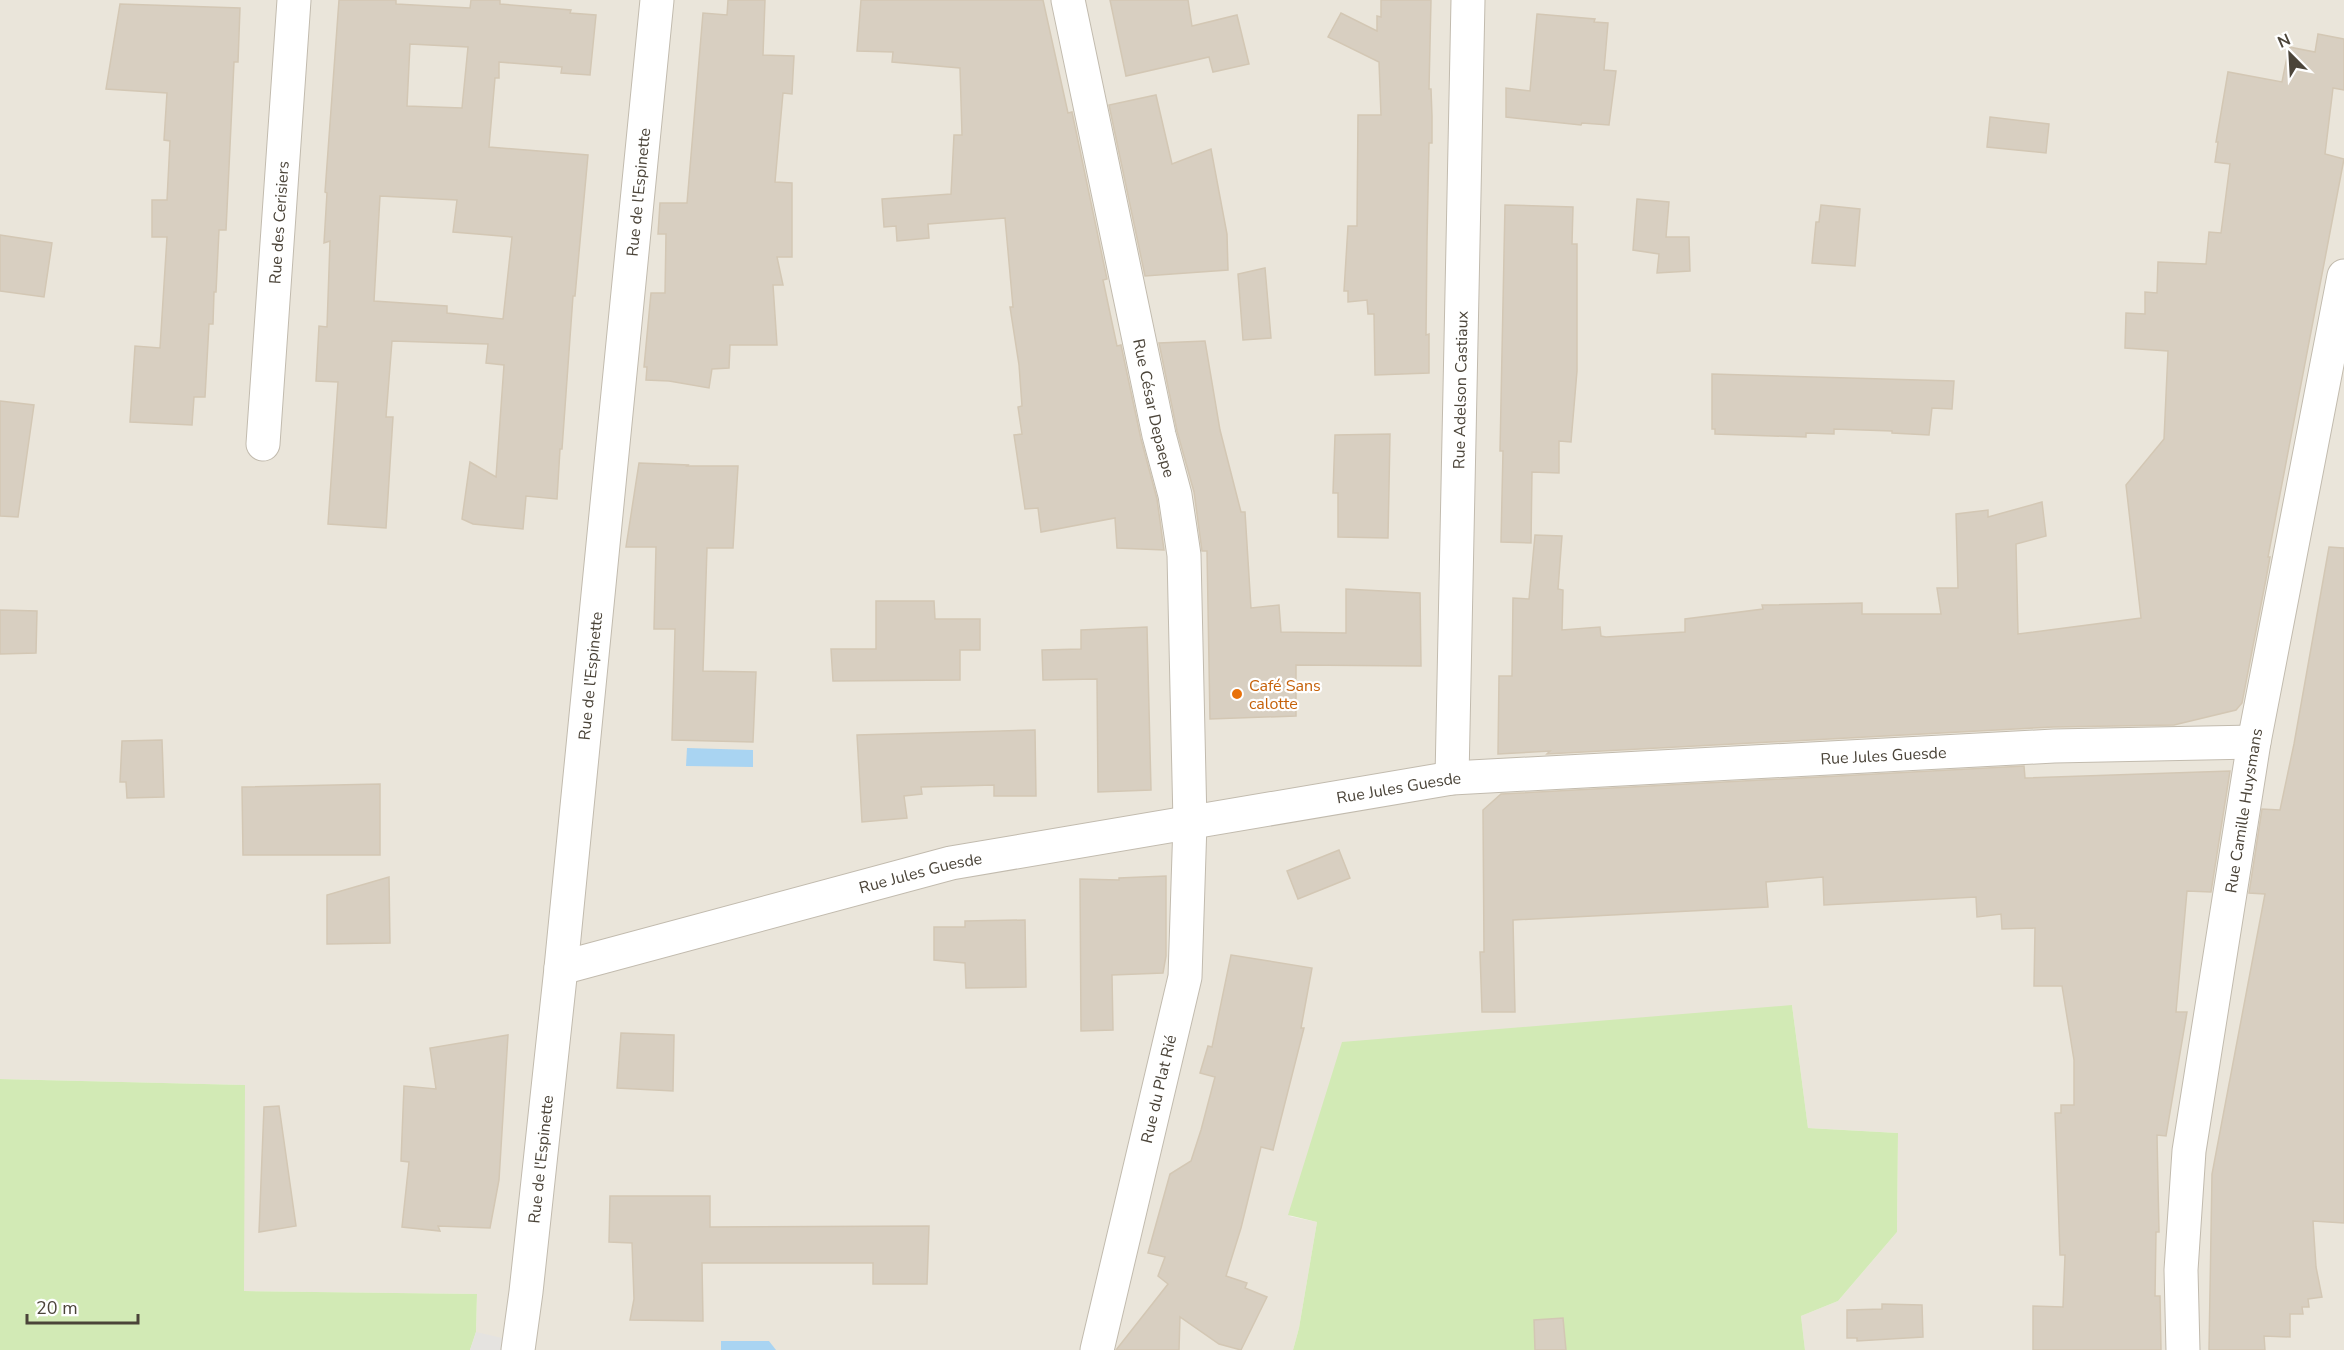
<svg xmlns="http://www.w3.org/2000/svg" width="2344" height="1350" font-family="'Nunito Sans',sans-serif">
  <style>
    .residential { fill: #eae5da }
    .green { fill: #d2eab5 }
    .parking { fill: #e5e3e0 }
    .water { fill: #a9d4f2 }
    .building { fill: #d8cfc1; stroke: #d3c7b4; stroke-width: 1.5; fill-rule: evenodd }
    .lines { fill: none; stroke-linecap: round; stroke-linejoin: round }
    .minor-casing { stroke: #c2bbae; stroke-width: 35 }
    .minor { stroke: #fff; stroke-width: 33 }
    .food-dot { fill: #e8710a; stroke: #fff; stroke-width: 2 }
    .labels { text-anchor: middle; stroke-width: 4.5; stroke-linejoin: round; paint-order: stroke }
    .street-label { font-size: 16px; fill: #4b4439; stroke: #fff }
    .food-label { font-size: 16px; fill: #c56008; stroke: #fff; text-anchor: start }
  </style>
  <rect width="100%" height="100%" fill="#f6f3ec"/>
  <path class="residential" d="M0 0H2344V1350H1805L1801 1316 1838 1301 1897 1232 1898 1133 1808 1128 1792 1005 1289 1216 1317 1222 1299 1328 1293 1350H470L476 1332 477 1294 244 1291V1085L0 1079Z"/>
  <g class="green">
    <path d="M1792 1005 1808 1128 1898 1133 1897 1232 1838 1301 1801 1316 1805 1350H1293L1299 1328 1317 1222 1288 1215 1342 1042Z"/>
    <path d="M0 1079 245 1085 244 1291 477 1294 476 1332 470 1350H0Z"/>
  </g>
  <path class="parking" d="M476 1332 520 1342 518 1350H470Z"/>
  <g class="water">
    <path d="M687 748 753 750V767L686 766Z"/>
    <path d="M721 1341H769L776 1350H721Z"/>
  </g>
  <g class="building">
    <path d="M339 0H396V4L470 8 471 0H500V4L571 10 570 13 596 15 590 75 561 73 562 67 499 62V78H495L489 147 588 155 575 296H573L562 449H560L557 499 526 496 523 529 473 524 462 519 470 462 496 477 504 365 486 363 488 344 392 341 386 417H393L386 528 328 524 338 382 316 381 319 326 327 327 330 241 324 243 327 193 325 192ZM410 44 468 47 462 108 407 106ZM380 196 457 200 453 232 512 237 503 319 447 313V306L374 301Z"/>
    <path d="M728 0H765L763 55 794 56 792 94 783 93 775 182 792 183V257H777L783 285H773L777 345H730L729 368 712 369 709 388 669 381 646 380 647 367H644L651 293H665L666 234H658L660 203H687L703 13 727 15Z"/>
    <path d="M861 0H1043L1068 113 1072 112 1107 279 1103 280 1117 346 1121 345 1141 439 1157 499 1164 550 1117 548 1115 518 1041 532 1038 508 1025 509 1014 435 1022 434 1018 407 1022 406 1019 365 1010 307H1013L1005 218 928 224 929 238 897 241 896 226 884 227 882 199 951 194 954 135H962L960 68 892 62 893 52 857 51Z"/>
    <path d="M1110 0H1188L1192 26 1237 15 1249 64 1213 72 1209 57 1126 76Z"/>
    <path d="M1381 0H1431L1429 89H1431L1432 116V143H1429L1427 241 1426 335 1429 334V373L1375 375 1374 314H1368L1367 300 1348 302V291H1344L1348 226H1357L1358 115H1381L1379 62 1328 37 1341 13 1377 31V16L1381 17Z"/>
    <path d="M120 4 240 8 238 62H234L226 230H219L216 292H214L213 324H209L205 397H194L192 425 130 422 135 346 160 348 167 237H152V200H167L170 141 164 140 167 93 106 89Z"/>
    <path d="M1537 14 1595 19 1594 22 1608 23 1604 70 1616 71 1609 125 1582 123 1581 125 1506 117V88L1530 91Z"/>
    <path d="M2318 34 2344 39V90L2333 88 2325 154 2344 159 2268 557H2270L2266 579 2242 703 2236 710 2174 725 2053 727 1547 754 1550 751 1498 754 1499 676H1512L1513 598 1529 599 1535 535 1562 536 1558 589 1563 590 1562 630 1600 627 1601 636 1606 637 1685 632V619L1763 609 1762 605 1862 603V614H1941L1937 588H1958L1956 514 1988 510V517L2042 502 2046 536 2016 544 2018 634 2141 618 2126 485 2164 439 2168 351 2125 348 2126 313 2145 314V292L2157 293 2158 262 2206 264 2209 232 2221 233 2230 164 2215 162 2218 142H2216L2228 72 2282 82 2289 47 2315 52Z"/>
    <path d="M1156 95 1172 164 1211 149 1227 234 1228 270 1145 276 1109 105Z"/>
    <path d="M1990 117 2049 124 2046 153 1987 147Z"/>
    <path d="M1637 199 1669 202 1666 237H1689L1690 271 1657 273 1659 254 1633 250Z"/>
    <path d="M1505 205 1573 207 1572 244H1577V371L1571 442 1559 441V473L1532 472 1531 543 1501 542 1503 451H1500Z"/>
    <path d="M1821 205 1860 209 1855 266 1812 263 1816 222H1819Z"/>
    <path d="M0 235 52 243 44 297 0 291Z"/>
    <path d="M1265 268 1271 338 1243 340 1238 274Z"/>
    <path d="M1205 341 1220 430 1241 512H1245L1251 608 1279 605 1281 632 1346 633V589L1420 593 1421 666 1296 665V716L1210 719 1207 551H1202L1194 492 1177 431 1159 343Z"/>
    <path d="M1712 374 1954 381 1952 409 1932 408 1929 435 1892 433V431L1834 429V434L1806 433V437L1715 434V429H1712Z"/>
    <path d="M0 401 34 405 18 517 0 516Z"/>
    <path d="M1390 434 1388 538 1338 537V493H1333L1335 435Z"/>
    <path d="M639 463 688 465 687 466H738L733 548H707L703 671 756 672 753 742 672 740 675 629H654L656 547H626Z"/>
    <path d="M2329 547 2344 548V1223L2313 1221 2316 1267 2322 1297 2308 1299 2309 1307H2302L2303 1314H2290V1337L2264 1336 2265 1350H2209L2212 1174 2265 894 2249 893 2262 809 2280 810 2294 744Z"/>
    <path d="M876 601H934L935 619H980V650H960V680L833 681 831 649H876Z"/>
    <path d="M0 610 37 611 36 653 0 654Z"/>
    <path d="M1147 627 1151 790 1098 792 1097 679 1043 680 1042 650 1081 649V630Z"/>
    <path d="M1035 730 1036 796H994V785L921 787 922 794 904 796 907 818 862 822 857 735Z"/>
    <path d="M162 740 164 797 127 798 126 782H120L122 741Z"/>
    <path d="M2024 766 2025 778 2230 771 2211 892 2187 891 2176 1012H2187L2166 1136 2157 1135 2159 1232H2156L2155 1296H2160L2161 1350H2033V1306L2063 1307 2065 1255H2060L2055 1113H2061V1105H2074V1060L2062 986H2034L2035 928 2002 929 2001 914 1977 917 1976 897 1824 905 1823 877 1766 882 1768 907 1513 920 1515 1012H1482L1480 952H1484L1483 810 1501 794Z"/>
    <path d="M380 784V855H243L242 787Z"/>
    <path d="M1339 850 1350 878 1298 899 1287 871Z"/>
    <path d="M1166 876V956L1163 973 1112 975 1113 1030 1081 1031 1080 879 1119 880V878Z"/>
    <path d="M389 877 390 943 327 944V895Z"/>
    <path d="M1025 920 1026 987 966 988 965 963 934 960V927H965V921Z"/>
    <path d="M1231 955 1312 968 1301 1028H1304L1273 1150 1261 1147 1241 1228 1226 1276 1247 1283 1245 1288 1267 1297 1241 1350 1219 1344 1180 1317 1179 1350H1116L1168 1284 1158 1276 1165 1257 1148 1253 1170 1174 1191 1161 1201 1130 1215 1077 1200 1073 1208 1046 1212 1047Z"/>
    <path d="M621 1033 674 1035 673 1091 617 1088Z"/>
    <path d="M508 1035 499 1180 490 1228 438 1226 440 1231 402 1227 409 1162 401 1161 404 1086 436 1089 430 1048Z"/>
    <path d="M279 1106 296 1226 259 1232 264 1107Z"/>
    <path d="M610 1196H710V1227L929 1226 927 1284H873V1263H702L703 1321 630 1320 634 1299 632 1243 609 1242Z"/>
    <path d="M1882 1304 1922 1305 1923 1337 1857 1341V1338H1847V1310L1882 1309Z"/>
    <path d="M1563 1318 1566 1350H1535L1534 1320Z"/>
  </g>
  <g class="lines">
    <g class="minor-casing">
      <g id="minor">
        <path id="s1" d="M1068 0 1159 435 1175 495 1184 555 1190 823 1185 977 1097 1350"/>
        <path id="s2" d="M263 444 294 0"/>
        <path id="s3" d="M1452 778 1468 0"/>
        <path id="s4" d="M561 968 951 863 1452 778 2054 746 2254 742"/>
        <path id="s5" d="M518 1350 526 1292 561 968 657 0"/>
        <path id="s6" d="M2183 1350 2181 1270 2189 1151 2254 742 2344 276"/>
      </g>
    </g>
    <use href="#minor" class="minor"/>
  </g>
  <circle class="food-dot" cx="1237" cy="694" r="6"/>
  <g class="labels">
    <g class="street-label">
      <text dy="6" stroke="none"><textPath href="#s5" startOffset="1164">Rue de l'Espinette</textPath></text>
      <text dy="6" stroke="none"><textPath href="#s2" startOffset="222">Rue des Cerisiers</textPath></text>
      <text dy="6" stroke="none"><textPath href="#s3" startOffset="388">Rue Adelson Castiaux</textPath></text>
      <text dy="6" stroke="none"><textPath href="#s1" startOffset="417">Rue César Depaepe</textPath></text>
      <text dy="6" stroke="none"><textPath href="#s5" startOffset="678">Rue de l'Espinette</textPath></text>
      <text dy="6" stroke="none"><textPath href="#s4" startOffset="1344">Rue Jules Guesde</textPath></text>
      <text dy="6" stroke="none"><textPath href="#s4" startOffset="858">Rue Jules Guesde</textPath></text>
      <text dy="6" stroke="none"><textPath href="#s6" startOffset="544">Rue Camille Huysmans</textPath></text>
      <text dy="6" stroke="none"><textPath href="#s4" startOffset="372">Rue Jules Guesde</textPath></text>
      <text transform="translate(1158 1089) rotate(-77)" y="6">Rue du Plat Rié</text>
      <text dy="6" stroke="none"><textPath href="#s5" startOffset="192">Rue de l'Espinette</textPath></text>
    </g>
    <g class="food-label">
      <text x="1249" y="691">Café Sans<tspan x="1249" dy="18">calotte</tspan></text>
    </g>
  </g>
  <g transform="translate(2290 54) rotate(336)" stroke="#ffffff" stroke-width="4.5" paint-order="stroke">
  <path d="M0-4.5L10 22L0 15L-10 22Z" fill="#4b4439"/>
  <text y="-9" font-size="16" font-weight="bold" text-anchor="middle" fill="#4b4439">N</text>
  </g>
  <path d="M27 1314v9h111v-9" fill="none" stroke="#4b4439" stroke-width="3"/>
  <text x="36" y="1314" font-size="18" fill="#4b4439" stroke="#ffffff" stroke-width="4.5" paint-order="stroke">20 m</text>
</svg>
